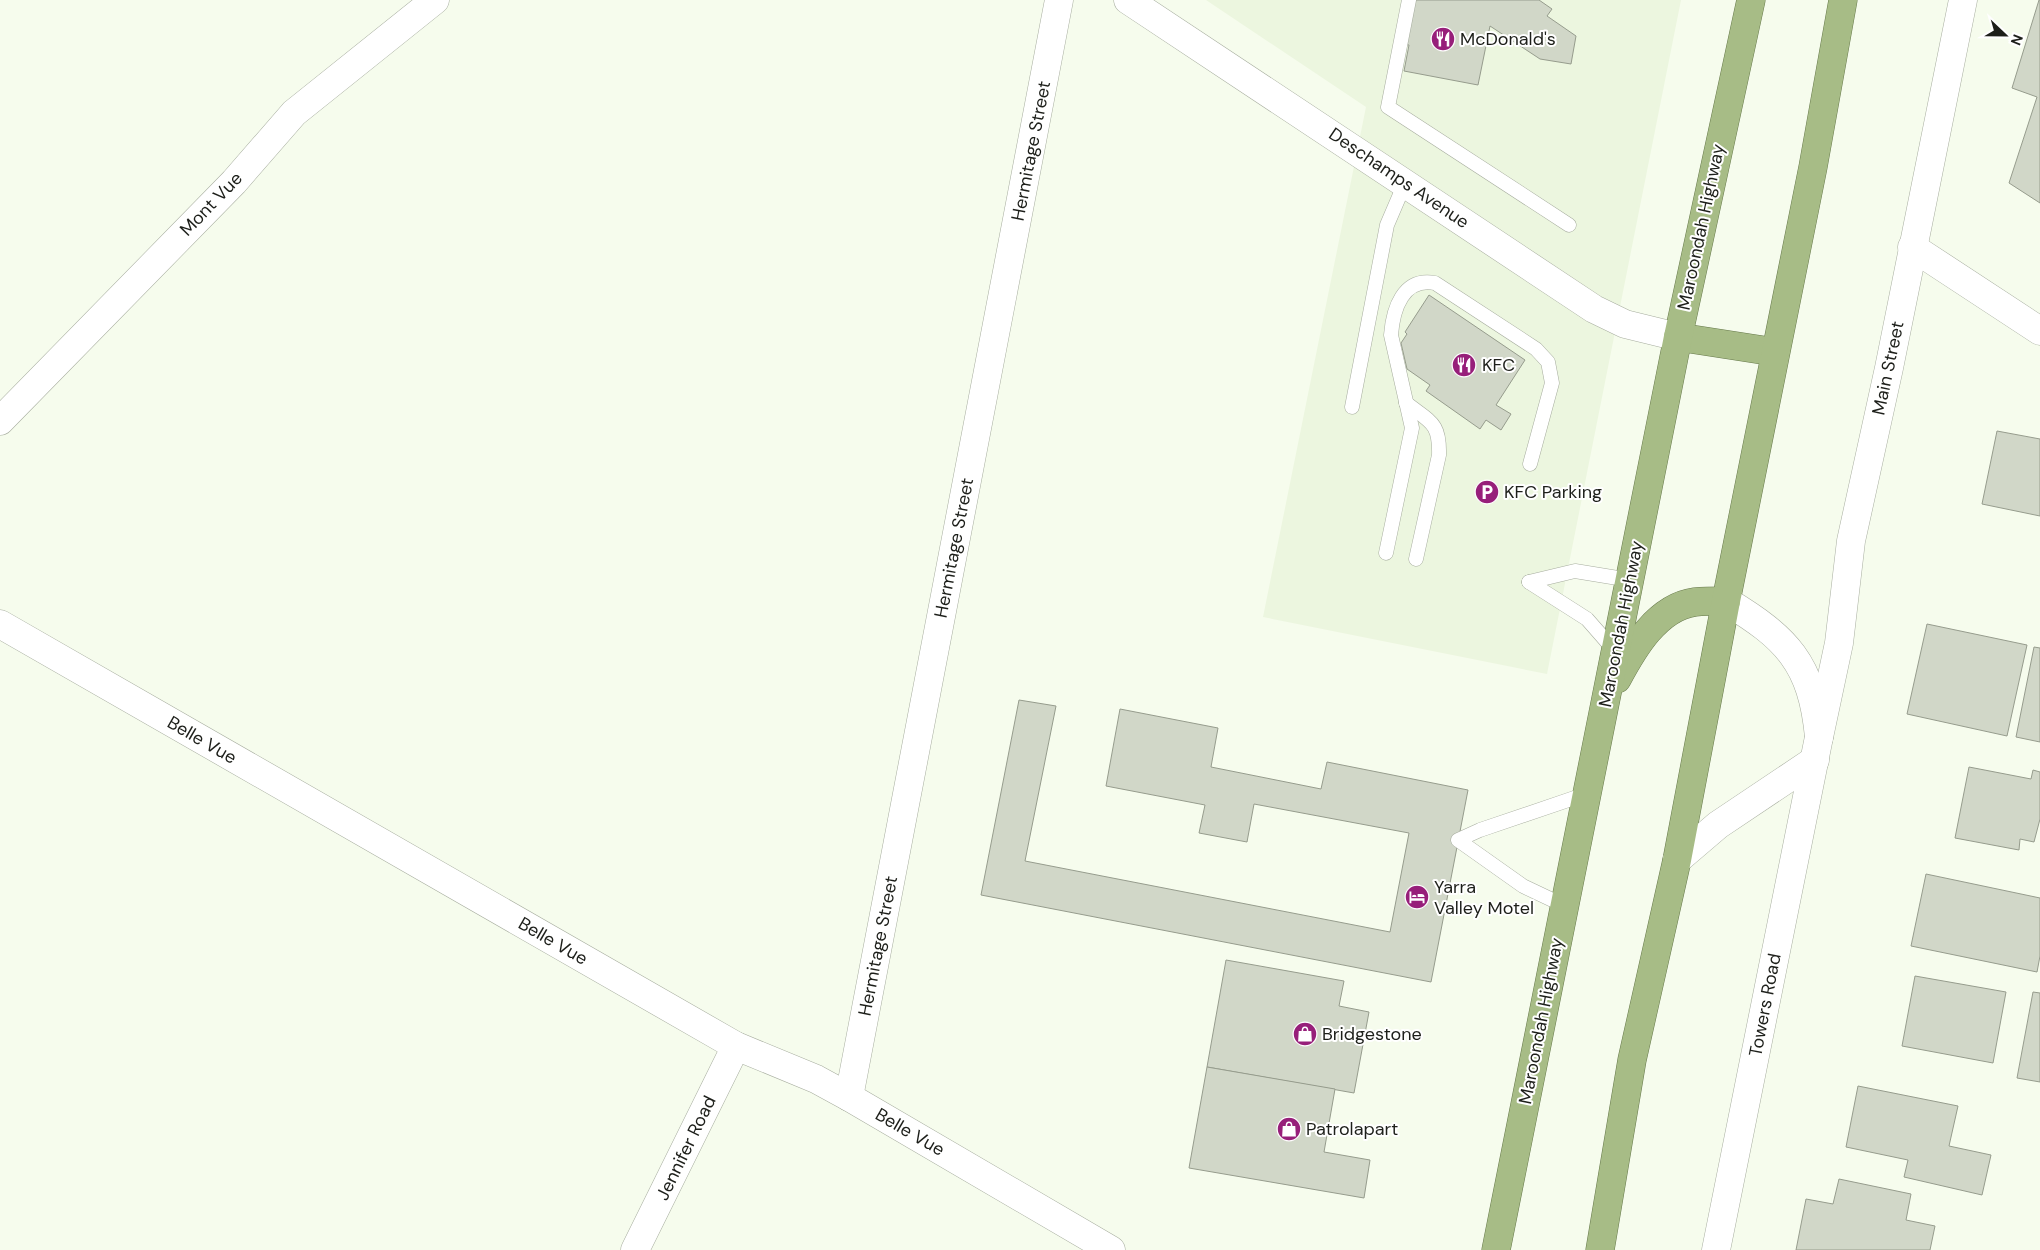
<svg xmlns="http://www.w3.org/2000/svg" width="2040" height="1250" font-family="'DM Sans',sans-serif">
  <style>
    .built { fill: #ecf6df }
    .building { fill: #d1d7c8; stroke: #969c8d }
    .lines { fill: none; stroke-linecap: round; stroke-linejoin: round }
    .service-casing { stroke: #a7ad9f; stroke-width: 15 }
    .minor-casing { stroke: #a7ad9f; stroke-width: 29 }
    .trunk-casing { stroke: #687a4d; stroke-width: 29 }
    .service { stroke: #fff; stroke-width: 14 }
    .minor { stroke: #fff; stroke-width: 28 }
    .trunk { stroke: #a7bc86; stroke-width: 28 }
    .labels { text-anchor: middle; stroke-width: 4; stroke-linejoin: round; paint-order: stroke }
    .poi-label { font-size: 18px; fill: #1d1f1a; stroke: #fff; text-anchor: start }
    .street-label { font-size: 18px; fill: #1d1f1a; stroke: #fff }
  </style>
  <rect width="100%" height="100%" fill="#f6fced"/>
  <path class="built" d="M1206 0H1681L1547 674 1263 617 1366 107Z"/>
  <g class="building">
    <path d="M1407 0H1539L1552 9 1547 16 1576 36 1571 64 1540 59 1490 26 1478 85 1404 71 1409 45 1398 43Z"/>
    <path d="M2039 0H2040V203L2009 183 2037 97 2012 88Z"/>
    <path d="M1429 295 1525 360 1496 405 1511 414 1501 430 1486 420 1480 429 1426 391 1430 385 1407 369 1401 343 1407 334 1405 332Z"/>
    <path d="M1997 431 2040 439V516L1982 504Z"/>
    <path d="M1927 624 2027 645 2007 736 1907 714Z"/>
    <path d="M2034 647 2040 648V742L2016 737Z"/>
    <path d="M1019 700 1056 706 1025 861 1390 932 1409 833 1254 804 1247 842 1199 833 1205 805 1106 786 1120 709 1218 728 1211 767 1321 789 1327 762 1468 790 1431 982 981 895Z"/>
    <path d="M1969 767 2031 779 2033 770 2040 772V819L2034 842 2020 839 2019 850 1955 838Z"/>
    <path d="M1926 874 2040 898V956L2037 972 1911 946Z"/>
    <path d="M1226 960 1344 981 1339 1006 1369 1012 1354 1093 1207 1067Z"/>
    <path d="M1915 976 2006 992 1993 1063 1902 1046Z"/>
    <path d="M2033 992 2040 993V1082L2017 1078Z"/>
    <path d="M1207 1067 1335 1089 1324 1152 1370 1160 1364 1198 1189 1168Z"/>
    <path d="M1858 1086 1958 1106 1949 1146 1991 1155 1982 1195 1904 1177 1908 1160 1846 1147Z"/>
    <path d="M1839 1179 1911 1194 1906 1220 1935 1226 1930 1250H1796L1806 1199 1833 1204Z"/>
  </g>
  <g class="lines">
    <g class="service-casing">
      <g id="service">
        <path d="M1409 0 1388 107 1569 225"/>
        <path d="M1406 403C1430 422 1440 422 1439 455L1416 559"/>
        <path d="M1352 407 1387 225 1405 183"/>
        <path d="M1386 553 1412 428 1391 335C1393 309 1403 277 1435 283L1536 349 1548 362 1552 383 1530 464"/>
        <path d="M1529 582 1587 619 1615 651"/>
        <path d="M1529 582 1575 571 1630 580"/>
        <path d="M1563 905 1523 886 1458 840 1480 830 1586 794"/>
      </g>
    </g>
    <g class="minor-casing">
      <g id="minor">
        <path d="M1128 0 1594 309 1625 324 1678 337"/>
        <path d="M1912 247 2040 331"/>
        <path d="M0 421 234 182 294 113 435 0"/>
        <path d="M0 624 736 1046 816 1079 849 1097 1111 1250"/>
        <path d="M1819 737 1839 643 1851 541 1889 368 1963 0"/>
        <path d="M1677 860 1718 825 1815 760"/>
        <path d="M849 1097 1059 0"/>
        <path d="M635 1250 736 1046"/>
        <path d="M1716 1250 1819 737C1812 663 1787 638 1726 601"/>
      </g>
    </g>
    <g class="trunk-casing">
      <g id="trunk">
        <path d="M1678 337 1775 352"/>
        <path d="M1617 679C1633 649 1657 607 1695 602 1705 601 1716 601 1726 601"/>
        <path d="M1496 1250 1678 337 1751 0"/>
        <path d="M1600 1250 1632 1060 1677 860 1726 601 1813 167 1843 0"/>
      </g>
    </g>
    <use href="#service" class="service"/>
    <use href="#minor" class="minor"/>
    <use href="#trunk" class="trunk"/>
  </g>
  <defs>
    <g id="restaurant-disc" transform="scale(1.25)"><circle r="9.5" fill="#971f7a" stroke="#fff"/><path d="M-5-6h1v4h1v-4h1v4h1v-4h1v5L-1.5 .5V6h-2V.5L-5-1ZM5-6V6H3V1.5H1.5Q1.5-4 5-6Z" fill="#fff"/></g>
    <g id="parking-disc" transform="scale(1.25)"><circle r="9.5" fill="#971f7a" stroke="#fff"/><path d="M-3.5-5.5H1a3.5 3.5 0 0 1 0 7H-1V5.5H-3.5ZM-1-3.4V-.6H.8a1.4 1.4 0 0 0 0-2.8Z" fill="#fff"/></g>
    <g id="hotel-disc" transform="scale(1.25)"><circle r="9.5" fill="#971f7a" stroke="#fff"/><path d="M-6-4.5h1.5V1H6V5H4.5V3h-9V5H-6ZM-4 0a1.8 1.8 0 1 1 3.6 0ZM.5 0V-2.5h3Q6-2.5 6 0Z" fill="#fff"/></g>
    <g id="shop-disc" transform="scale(1.25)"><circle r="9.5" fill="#971f7a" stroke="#fff"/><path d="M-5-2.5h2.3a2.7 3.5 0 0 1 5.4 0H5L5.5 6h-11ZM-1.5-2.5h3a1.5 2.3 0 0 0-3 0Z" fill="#fff"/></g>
  </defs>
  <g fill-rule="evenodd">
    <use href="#restaurant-disc" x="1443" y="39"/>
    <use href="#restaurant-disc" x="1464" y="365"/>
    <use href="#parking-disc" x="1487" y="492"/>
    <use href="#hotel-disc" x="1417" y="897"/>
    <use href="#shop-disc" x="1305" y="1034"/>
    <use href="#shop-disc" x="1289" y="1129"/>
  </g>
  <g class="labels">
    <g class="poi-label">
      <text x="1460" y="45">McDonald's</text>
      <text x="1482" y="371">KFC</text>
      <text x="1504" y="498">KFC Parking</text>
      <text x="1434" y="893">Yarra<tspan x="1434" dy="21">Valley Motel</tspan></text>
      <text x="1322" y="1040">Bridgestone</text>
      <text x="1306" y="1135">Patrolapart</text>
    </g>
    <g class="street-label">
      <text transform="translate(1031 151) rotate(-79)" y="6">Hermitage Street</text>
      <text transform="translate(1399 178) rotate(34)" y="6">Deschamps Avenue</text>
      <text transform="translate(211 204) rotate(-46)" y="6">Mont Vue</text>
      <text transform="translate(1701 227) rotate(-78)" y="6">Maroondah Highway</text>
      <text transform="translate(1888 368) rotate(-78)" y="6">Main Street</text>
      <text transform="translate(954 548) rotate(-79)" y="6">Hermitage Street</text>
      <text transform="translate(1621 624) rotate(-79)" y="6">Maroondah Highway</text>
      <text transform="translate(202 740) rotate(30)" y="6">Belle Vue</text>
      <text transform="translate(553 941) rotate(30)" y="6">Belle Vue</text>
      <text transform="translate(878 946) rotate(-79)" y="6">Hermitage Street</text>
      <text transform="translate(1765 1005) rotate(-79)" y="6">Towers Road</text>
      <text transform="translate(1541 1021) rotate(-79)" y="6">Maroondah Highway</text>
      <text transform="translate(910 1132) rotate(30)" y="6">Belle Vue</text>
      <text transform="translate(686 1148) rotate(-64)" y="6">Jennifer Road</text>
    </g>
  </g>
  <g transform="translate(2005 35) rotate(112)" stroke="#ffffff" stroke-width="4" paint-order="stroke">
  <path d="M0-4L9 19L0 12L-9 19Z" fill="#1d1f1a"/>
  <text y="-8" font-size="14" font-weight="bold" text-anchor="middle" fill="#1d1f1a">N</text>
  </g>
</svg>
